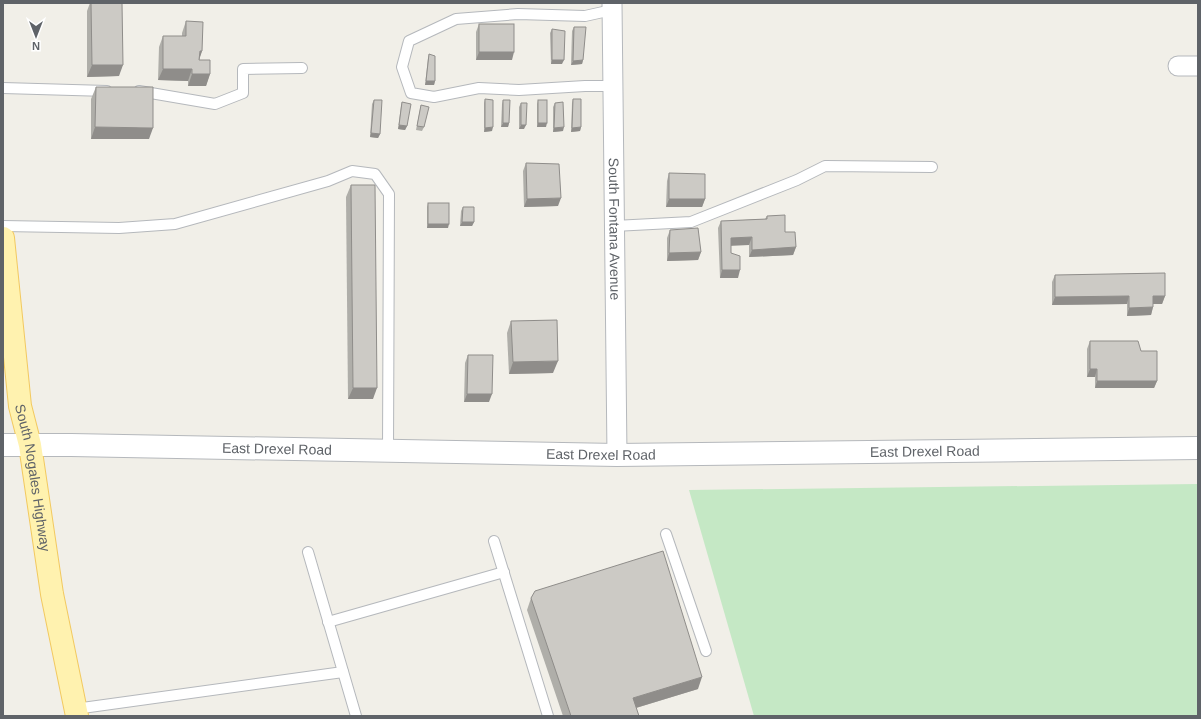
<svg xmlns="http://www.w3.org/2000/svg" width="1201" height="719" font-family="Arial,sans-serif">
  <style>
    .green { fill: #c5e8c5 }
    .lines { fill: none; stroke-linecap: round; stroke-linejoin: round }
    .service-casing { stroke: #b5b8bc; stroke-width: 12 }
    .minor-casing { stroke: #b5b8bc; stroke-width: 21 }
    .tertiary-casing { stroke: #b5b8bc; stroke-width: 24 }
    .primary-casing { stroke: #f2c960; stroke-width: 24 }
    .service { stroke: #fff; stroke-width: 10 }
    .minor { stroke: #fff; stroke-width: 19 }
    .tertiary { stroke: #fff; stroke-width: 22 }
    .primary { stroke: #fff2af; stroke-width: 22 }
    .wall { fill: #afaea9 }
    .shaded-wall { fill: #8f8d8a }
    .building { fill: #cccac5; stroke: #8f8d8a }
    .labels { text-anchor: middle; stroke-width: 3.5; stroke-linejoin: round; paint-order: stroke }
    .street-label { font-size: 14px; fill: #5f6368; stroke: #fff }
  </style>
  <rect width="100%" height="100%" fill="#f1efe8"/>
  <path class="green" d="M1198 484V716H754L689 490Z"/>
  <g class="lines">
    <g class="service-casing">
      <g id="service">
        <path d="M612 10 585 16 518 14 456 19 409 41 402 67 411 93 434 97 479 88 519 90 585 86H613"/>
        <path d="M3 88 107 91"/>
        <path d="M139 91 215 104 243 93V69L302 68"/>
        <path d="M3 226 119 228 175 224 328 181 352 171 375 174 389 194 388 451"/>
        <path d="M614 226 691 222 797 180 825 166 932 167"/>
        <path d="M666 534 706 651"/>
        <path d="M494 541 548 716"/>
        <path d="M308 552 356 716"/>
        <path d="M328 622 504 572"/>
        <path d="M75 709 343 672"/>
      </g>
    </g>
    <g class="minor-casing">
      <g id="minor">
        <path id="s1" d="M612 3 617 455"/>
        <path d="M1178 66H1198"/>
      </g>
    </g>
    <g class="tertiary-casing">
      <g id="tertiary">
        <path id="s2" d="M3 445H71L617 455 1198 448"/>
      </g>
    </g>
    <g class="primary-casing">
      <g id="primary">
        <path id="s3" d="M3 238 20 406 30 445 52 594 77 716"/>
      </g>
    </g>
    <use href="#service" class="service"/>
    <use href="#minor" class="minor"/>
    <use href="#tertiary" class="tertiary"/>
    <use href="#primary" class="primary"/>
  </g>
  <g class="wall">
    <path d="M90 3H91L119 76 87 77V11Z"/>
    <path d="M186 21 202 51 199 60 210 74 206 86H188V81L158 80 159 47 163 36H182V33Z"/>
    <path d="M479 24 512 60H476V32Z"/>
    <path d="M574 27 583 60 582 64 571 65 572 31Z"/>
    <path d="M552 29 562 64H551L550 33Z"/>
    <path d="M429 54 435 81 434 85H425L428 58Z"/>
    <path d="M96 87 149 139H91V99Z"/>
    <path d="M485 99 492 131 484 132V103Z"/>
    <path d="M573 99 581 127 580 131 571 132 572 103Z"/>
    <path d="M374 100 380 134 378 138 370 137 372 104Z"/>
    <path d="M503 100 509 123 508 127H501L502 104Z"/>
    <path d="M538 100 546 127H537V104Z"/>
    <path d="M402 102 407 126 405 130 398 129 401 106Z"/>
    <path d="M521 103 524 129H519V107Z"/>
    <path d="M555 103 563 131 553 132V107Z"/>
    <path d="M421 105 424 127 422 131 416 130 420 109Z"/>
    <path d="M526 163 558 206 524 207 523 171Z"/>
    <path d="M669 173 705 199 702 207H666L667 181Z"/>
    <path d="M351 185 373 399H348L346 197Z"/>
    <path d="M428 203 448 228H427V207Z"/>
    <path d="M463 207 474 222 472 226H460L461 211Z"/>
    <path d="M767 216 785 232 796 247 793 255 749 257V245H731V253L738 278H720L718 228 721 221 765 219Z"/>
    <path d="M670 230 701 252 698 260 667 261V238Z"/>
    <path d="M1055 275 1165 296 1162 304H1153V307L1151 315 1127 316V304L1052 305V282Z"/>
    <path d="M511 321 553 373 509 374 507 333Z"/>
    <path d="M1090 341 1141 351 1157 381 1154 388H1095V377H1087V349Z"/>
    <path d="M468 355 489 402H464L465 363Z"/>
    <path d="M531 598 698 689 636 708 639 716H563L527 610Z"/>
  </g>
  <g class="shaded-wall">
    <path d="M200 51H202L198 63Z"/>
    <path d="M479 52H514L512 60H476Z"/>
    <path d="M552 60H564L562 64H551Z"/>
    <path d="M583 60 582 64 571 65 573 61Z"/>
    <path d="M92 65H123L119 76 87 77Z"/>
    <path d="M163 69H192L188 81 158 80Z"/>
    <path d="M192 74H210L206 86H188Z"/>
    <path d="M426 81H435L434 85H425Z"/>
    <path d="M503 123H509L508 127H501Z"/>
    <path d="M538 123H547L546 127H537Z"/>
    <path d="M399 125 407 126 405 130 398 129Z"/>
    <path d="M521 125H526L524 129H519Z"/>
    <path d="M95 127 153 128 149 139H91Z"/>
    <path d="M493 127 492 131 484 132 485 128Z"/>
    <path d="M564 127 563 131 553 132 554 128Z"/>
    <path d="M581 127 580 131 571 132 572 128Z"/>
    <path d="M371 133 380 134 378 138 370 137Z"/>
    <path d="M561 198 558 206 524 207 527 199Z"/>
    <path d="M669 199H705L702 207H666Z"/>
    <path d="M462 222H474L472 226H460Z"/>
    <path d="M428 224H449L448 228H427Z"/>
    <path d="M752 237 749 245 728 246 731 238Z"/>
    <path d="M796 247 793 255 749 257 752 250Z"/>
    <path d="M701 252 698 260 667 261 669 253Z"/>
    <path d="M722 270H740L738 278H720Z"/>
    <path d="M1129 296 1127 304 1052 305 1055 297Z"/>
    <path d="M1153 296H1165L1162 304H1151Z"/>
    <path d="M1153 307 1151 315 1127 316 1129 308Z"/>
    <path d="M558 361 553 373 509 374 513 362Z"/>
    <path d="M1090 369H1097L1095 377H1087Z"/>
    <path d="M1097 381H1157L1154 388H1095Z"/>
    <path d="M353 388H377L373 399H348Z"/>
    <path d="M467 394H492L489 402H464Z"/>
    <path d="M702 677 698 689 629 710 633 698Z"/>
  </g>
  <g class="building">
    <path d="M91 3H122L123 65H92Z"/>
    <path d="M186 21 203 22 202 51H200L199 60H210V74H192V69H163V36H186Z"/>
    <rect x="479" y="24" width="35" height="28"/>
    <path d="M574 27H586L583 60 573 61Z"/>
    <path d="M552 29 565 31 564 60H552Z"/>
    <path d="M429 54 435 56V81H426Z"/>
    <path d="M96 87H153V128L95 127Z"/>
    <path d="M485 99 493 100V127L485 128Z"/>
    <path d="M573 99H581V127L572 128Z"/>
    <path d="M374 100H382L380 134 371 133Z"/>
    <path d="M503 100H510L509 123H503Z"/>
    <rect x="538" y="100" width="9" height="23"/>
    <path d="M402 102 411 104 407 126 399 125Z"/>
    <path d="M563 102 564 127 554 128 555 103Z"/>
    <path d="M521 103H527L526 125H521Z"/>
    <path d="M421 105 429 107 424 127 417 126Z"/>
    <path d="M526 163 559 164 561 198 527 199Z"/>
    <path d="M669 173 705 174V199H669Z"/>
    <path d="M351 185H375L377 388H353Z"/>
    <rect x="428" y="203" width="21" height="21"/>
    <path d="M463 207H474V222H462Z"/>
    <path d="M785 215V232H795L796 247 752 250V237L731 238V253L740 256V270H722L721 221 767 219V216Z"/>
    <path d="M698 228 701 252 669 253 670 230Z"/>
    <path d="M1165 273V296H1153V307L1129 308V296L1055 297V275Z"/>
    <path d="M557 320 558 361 513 362 511 321Z"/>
    <path d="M1090 341H1138L1141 351H1157V381H1097V369H1090Z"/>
    <path d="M468 355H493L492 394H467Z"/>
    <path d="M663 551 702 677 633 698 639 716H571L531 598 535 591Z"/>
  </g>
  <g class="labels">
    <g class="street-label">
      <text dy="5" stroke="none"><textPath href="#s1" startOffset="226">South Fontana Avenue</textPath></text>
      <text dy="5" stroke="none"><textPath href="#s2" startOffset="274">East Drexel Road</textPath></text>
      <text dy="5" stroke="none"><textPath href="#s2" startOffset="922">East Drexel Road</textPath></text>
      <text dy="5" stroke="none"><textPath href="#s2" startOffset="598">East Drexel Road</textPath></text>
      <text dy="5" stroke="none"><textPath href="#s3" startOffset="242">South Nogales Highway</textPath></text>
    </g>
  </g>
  <rect width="1201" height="719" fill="none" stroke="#5f6368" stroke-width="8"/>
  <g transform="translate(36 36) rotate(180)" stroke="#ffffff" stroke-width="3" paint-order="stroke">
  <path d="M0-3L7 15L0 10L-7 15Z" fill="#5f6368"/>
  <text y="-6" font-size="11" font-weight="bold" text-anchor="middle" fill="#5f6368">N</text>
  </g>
</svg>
